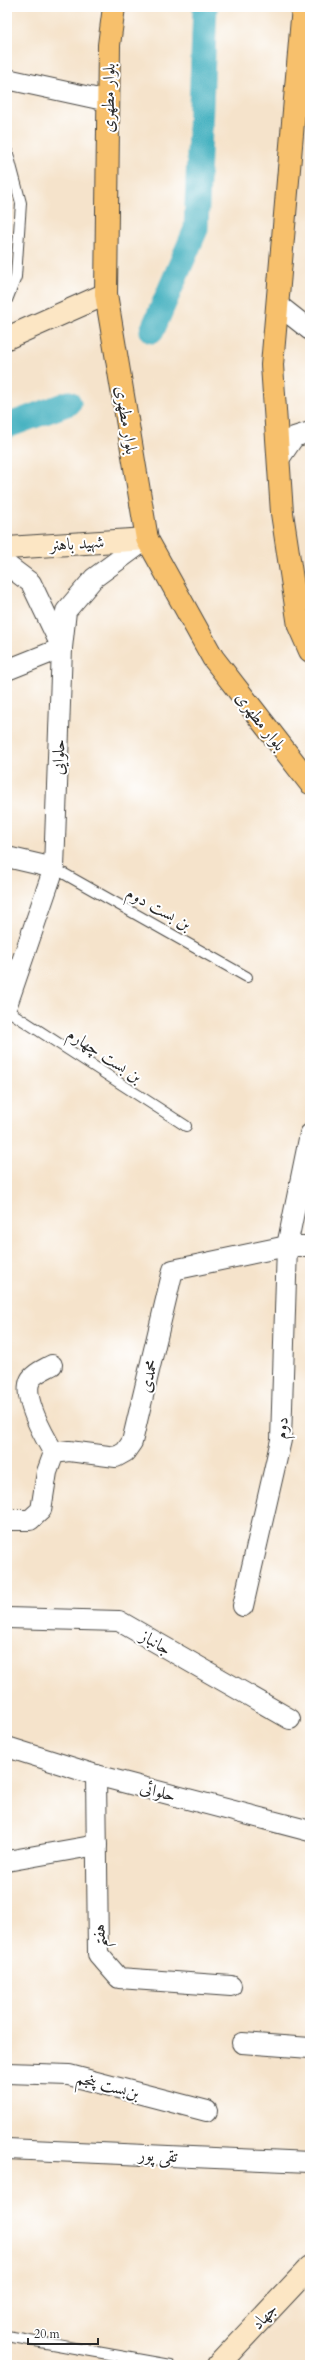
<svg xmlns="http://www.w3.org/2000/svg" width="317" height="2372" font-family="Cardo,Amiri,serif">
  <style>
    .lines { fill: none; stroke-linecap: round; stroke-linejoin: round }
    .canal { stroke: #41afbe; stroke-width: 25 }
    .lane-casing { stroke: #494743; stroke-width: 12 }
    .street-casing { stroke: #494743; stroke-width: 22 }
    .secondary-casing { stroke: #494743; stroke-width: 24 }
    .primary-casing { stroke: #494743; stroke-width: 24 }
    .lane { stroke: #fff; stroke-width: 10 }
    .street { stroke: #fff; stroke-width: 20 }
    .secondary { stroke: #fce6c4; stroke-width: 22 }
    .primary { stroke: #f7c06c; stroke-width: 22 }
    .labels { text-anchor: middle; stroke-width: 4; stroke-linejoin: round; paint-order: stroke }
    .street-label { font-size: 17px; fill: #2b2b2b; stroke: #fff }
  </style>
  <rect width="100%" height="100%" fill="#fff"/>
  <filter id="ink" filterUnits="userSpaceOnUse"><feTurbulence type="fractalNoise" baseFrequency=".025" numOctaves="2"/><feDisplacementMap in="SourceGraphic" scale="8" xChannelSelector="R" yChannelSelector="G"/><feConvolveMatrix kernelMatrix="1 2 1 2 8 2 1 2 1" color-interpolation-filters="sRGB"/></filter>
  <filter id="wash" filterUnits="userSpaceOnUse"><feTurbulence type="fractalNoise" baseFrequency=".012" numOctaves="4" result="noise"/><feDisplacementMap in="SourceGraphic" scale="16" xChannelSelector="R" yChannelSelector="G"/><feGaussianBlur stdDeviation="0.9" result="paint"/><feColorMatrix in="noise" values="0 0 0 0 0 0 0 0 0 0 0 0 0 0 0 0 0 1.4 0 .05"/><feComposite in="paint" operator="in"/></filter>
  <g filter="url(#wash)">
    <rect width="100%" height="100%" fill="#f5e3cb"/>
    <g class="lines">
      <g class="canal">
        <path d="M152 331 196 229 205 7"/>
        <path d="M7 426 69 403"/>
      </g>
    </g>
  </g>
  <g filter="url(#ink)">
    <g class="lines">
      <g class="lane-casing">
        <g id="lane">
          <path d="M7 150 21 203 16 277 7 300"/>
          <path d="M54 868 247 977"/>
          <path d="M7 1010 186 1126"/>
          <path d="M7 2336 170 2365"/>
        </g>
      </g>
      <g class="street-casing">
        <g id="street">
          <path d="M7 79 108 101"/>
          <path d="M277 304 310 330"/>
          <path d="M279 459 294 437 310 432"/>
          <path d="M7 565 31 583 62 648"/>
          <path d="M7 670 62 648"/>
          <path d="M7 857 54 868"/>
          <path d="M7 1005 54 868 62 648 66 611 94 578 147 539"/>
          <path d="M52 1365C45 1369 36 1372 31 1379 20 1395 45 1438 54 1453"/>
          <path d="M7 1520H30L41 1510 47 1472 54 1453 69 1451 116 1457 125 1452 132 1442 173 1270 287 1246H310"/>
          <path d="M243 1606 281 1440 287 1246 310 1134"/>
          <path d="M7 1618 119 1621 290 1719"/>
          <path d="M7 1747 96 1775 310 1831"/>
          <path d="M96 1775 98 1954 119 1978 231 1986"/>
          <path d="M7 1861 97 1845"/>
          <path d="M242 2043 310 2048"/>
          <path d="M7 2073 69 2075 207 2111"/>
          <path d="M7 2149 310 2162"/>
        </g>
      </g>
      <g class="secondary-casing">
        <g id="secondary">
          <path d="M7 338 106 294"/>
          <path d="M7 548 147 539"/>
          <path d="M218 2365 310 2267"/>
        </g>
      </g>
      <g class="primary-casing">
        <g id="primary">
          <path d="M114 7 109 45 106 294 147 539 213 658 310 783"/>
          <path d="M303 7 272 365 282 513 299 626 310 651"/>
        </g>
      </g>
      <use href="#lane" class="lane"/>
      <use href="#street" class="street"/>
      <use href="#secondary" class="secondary"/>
      <use href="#primary" class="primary"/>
    </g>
  </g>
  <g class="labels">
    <g class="street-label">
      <text transform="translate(108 98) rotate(-89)" y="6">بلوار مطهری</text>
      <text transform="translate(127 420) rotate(81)" y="6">بلوار مطهری</text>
      <text transform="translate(77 543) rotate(-4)" y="6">شهید باهنر</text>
      <text transform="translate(261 721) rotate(52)" y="6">بلوار مطهری</text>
      <text transform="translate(58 757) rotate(-88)" y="6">حلوایی</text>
      <text transform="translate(159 908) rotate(29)" y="6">بن بست دوم</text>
      <text transform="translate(105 1055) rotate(33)" y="6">بن بست چهارم</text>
      <text transform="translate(148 1376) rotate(-77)" y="6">محمدی</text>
      <text transform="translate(281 1428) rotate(-86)" y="6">دوم</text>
      <text transform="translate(156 1642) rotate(30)" y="6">جانباز</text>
      <text transform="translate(158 1791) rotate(15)" y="6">حلوائی</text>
      <text transform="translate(99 1936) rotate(-93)" y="6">هفتم</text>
      <text transform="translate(108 2085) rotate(15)" y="6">بن‌بست پنجم</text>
      <text transform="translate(158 2155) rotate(3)" y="6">تقی پور</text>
      <text transform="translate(264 2316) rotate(-47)" y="6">جهاد</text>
    </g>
  </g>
  <rect width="317" height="2372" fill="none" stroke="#fff" stroke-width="24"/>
  <path d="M28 2338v6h70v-6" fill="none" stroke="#2b2b2b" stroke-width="2"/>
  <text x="34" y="2338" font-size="12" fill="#2b2b2b" stroke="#ffffff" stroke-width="3" paint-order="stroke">20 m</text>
</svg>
